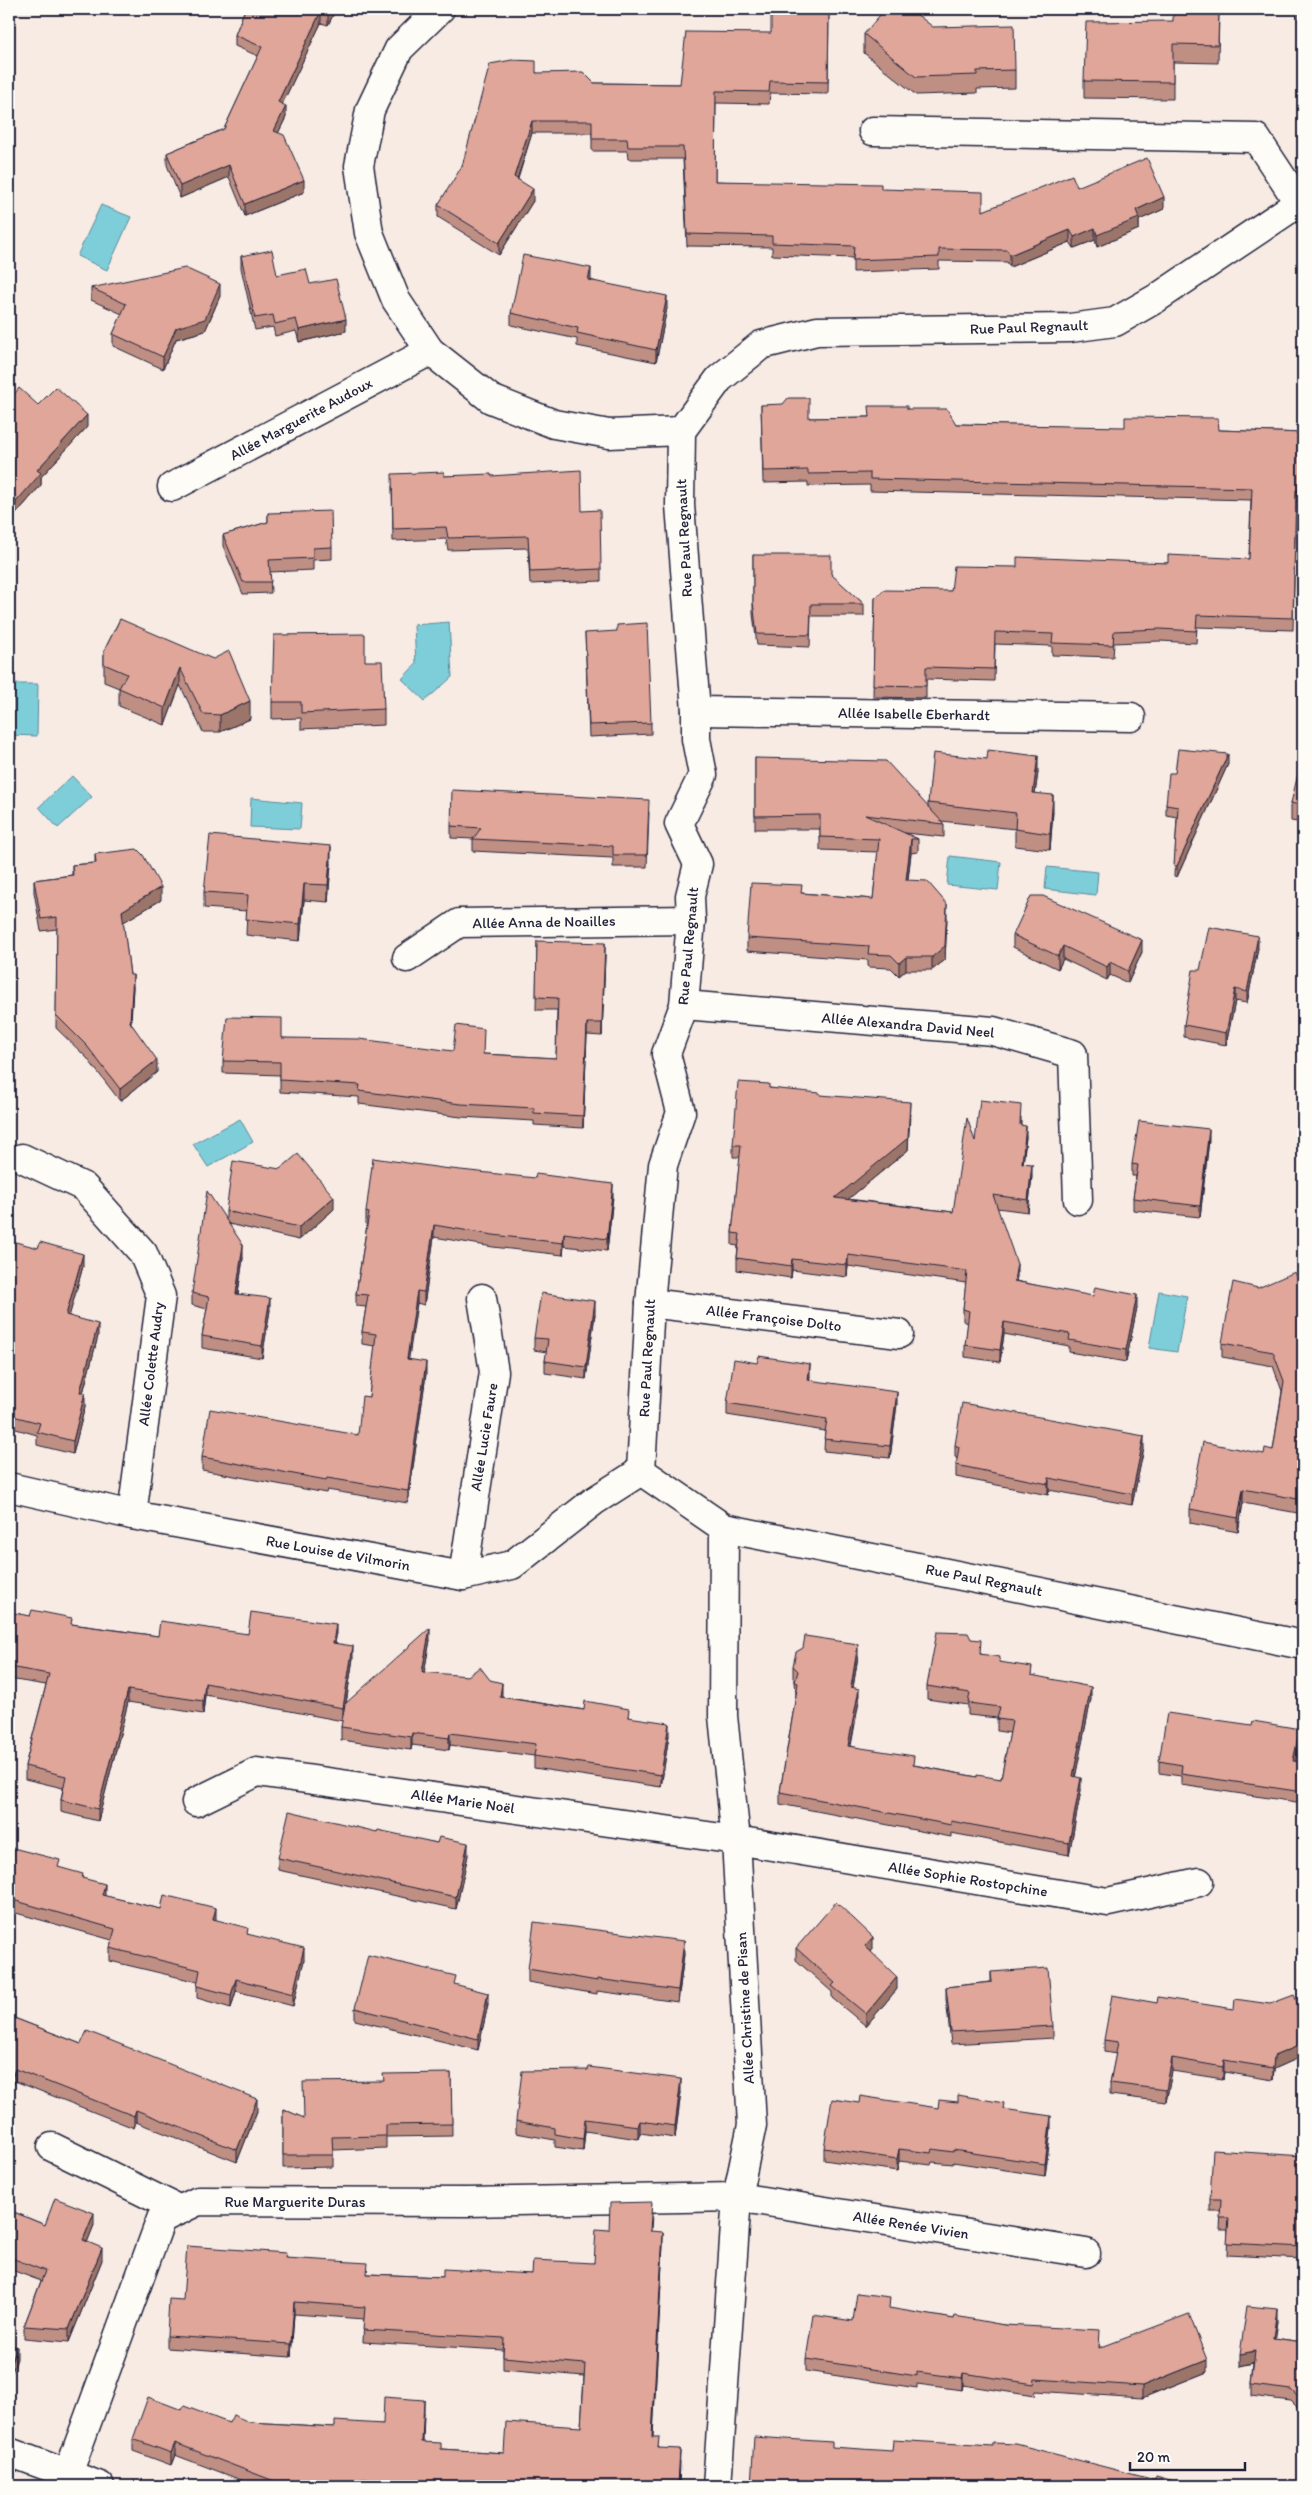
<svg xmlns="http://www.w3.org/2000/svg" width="1312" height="2495" font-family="Itim,sans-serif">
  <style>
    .water { fill: #7eceda; stroke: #59899a }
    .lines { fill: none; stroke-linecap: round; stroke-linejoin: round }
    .minor-casing { stroke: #22223b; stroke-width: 31 }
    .minor { stroke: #fdfcf7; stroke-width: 28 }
    .wall { fill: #c08f84; stroke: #22223b }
    .shaded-wall { fill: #9c746b; stroke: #22223b }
    .building { fill: #dfa699; stroke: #22223b }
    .labels { text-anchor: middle; stroke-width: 5; stroke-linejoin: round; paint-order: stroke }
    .street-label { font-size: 15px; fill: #22223b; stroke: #fdfcf7 }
  </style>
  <rect width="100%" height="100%" fill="#f7ebe4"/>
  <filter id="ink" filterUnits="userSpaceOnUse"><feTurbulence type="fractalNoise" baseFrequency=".02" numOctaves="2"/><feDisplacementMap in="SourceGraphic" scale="10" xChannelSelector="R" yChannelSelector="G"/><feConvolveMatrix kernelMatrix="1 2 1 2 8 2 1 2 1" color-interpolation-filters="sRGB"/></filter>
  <g filter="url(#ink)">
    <g class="water">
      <path d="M101 205 131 217 107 270 77 256Z"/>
      <path d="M449 622 452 677 425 701 402 679 416 664 414 625Z"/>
      <path d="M10 684H38L37 736 9 735Z"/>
      <path d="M72 776 92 797 58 828 39 807Z"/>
      <path d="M251 798 302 803 300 829 250 827Z"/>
      <path d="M950 856 1001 862 998 890 947 885Z"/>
      <path d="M1047 867 1098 872 1096 895 1045 889Z"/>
      <path d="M240 1119 253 1142 208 1167 193 1144Z"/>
      <path d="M1159 1291 1187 1296 1177 1352 1149 1348Z"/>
    </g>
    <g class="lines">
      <g class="minor-casing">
        <g id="minor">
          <path d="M440 9 399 49 370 110 359 166 369 233 396 300 430 351 491 399 554 424 609 434 681 431"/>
          <path d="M873 131 1256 138 1299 203"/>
          <path d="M172 487 430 351"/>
          <path d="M696 711 1131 717"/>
          <path d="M407 958 459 923 691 920"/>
          <path d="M684 1005 993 1031 1073 1054 1078 1200"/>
          <path d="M22 1158 84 1187 143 1253 161 1296 132 1515"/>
          <path d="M650 1303 899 1334"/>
          <path d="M641 1471 650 1303 663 1165 681 1112 666 1054 684 1005 691 920 690 896 698 864 679 824 703 775 696 739V711L680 505 681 431 719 379 761 345 817 331 1070 328 1115 322 1157 298 1303 200"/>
          <path d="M641 1471 724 1528 1303 1645"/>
          <path d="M9 1487 132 1515 463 1576 512 1565 594 1501 641 1471"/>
          <path d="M463 1576 494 1372 482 1298"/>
          <path d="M196 1802 257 1772 736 1840 1108 1902 1199 1882"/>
          <path d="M52 2147 180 2210"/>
          <path d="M9 2452 68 2474 64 2486"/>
          <path d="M100 2486 68 2474 161 2219 198 2201 468 2202 737 2197 1086 2253"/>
          <path d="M717 2486 737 2197 752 2125 736 1840 723 1716 724 1528"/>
        </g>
      </g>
      <use href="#minor" class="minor"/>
    </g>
    <g class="wall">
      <path d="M245 9H336L328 25 321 23 282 104 286 117 278 133 304 192 245 216 229 177 180 198 167 165V153L224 129 258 56 235 46V35Z"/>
      <path d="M829 9 828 94 770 93 769 104 716 103 715 181 881 189 983 211 1077 187 1164 209 1139 220V229L1097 247 1095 240 1074 248 1070 242 1010 267 1007 262 939 261V269L853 272V258L772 255V247L687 246 683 159H628L627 151H592V133H532L518 179 533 201 499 255 438 217V205L536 73 594 83 680 84 771 33Z"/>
      <path d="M1219 9 1218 63 1173 62V99L1084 98V81L1173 21Z"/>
      <path d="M1299 10H1303V91H1301Z"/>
      <path d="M864 34 1015 70V88L977 89V93L916 95 864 53Z"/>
      <path d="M241 256 277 275 310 284 346 331 299 342 296 331 275 336 273 327 255 330 241 268Z"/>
      <path d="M591 280 667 308 656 362 577 346V339L511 325V313Z"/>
      <path d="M91 288 220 296 205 331 176 339 163 369 113 346V334L122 314 91 300Z"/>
      <path d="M9 401 38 405 87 427 41 477V485L16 514 9 508Z"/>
      <path d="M761 405 809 418 869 417 907 409 956 424 1219 430 1303 433V502H1296L1293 630 1197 627 1196 643 1160 641 1114 643 1113 657 1052 655V646L995 644 994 681 926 679V698L873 697 875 598 951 591 1017 567 1168 563 1249 559 1251 500 870 491V485L808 486V482L763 483Z"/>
      <path d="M444 476H491L582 511 601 569V581L530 584 528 548 448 550 446 539 393 541 392 486Z"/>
      <path d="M268 513 332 547V559L313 560V570L270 572 271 593 243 594 223 546V535L268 522Z"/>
      <path d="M753 555 831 575 864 604V616H811L810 647 757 645 753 614Z"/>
      <path d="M120 619 250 719 220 732H203L180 685 165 725 119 706V688L104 682V651Z"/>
      <path d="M585 633 651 723V734L589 737Z"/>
      <path d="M365 661 384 709V725L301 729V718L272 719V702Z"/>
      <path d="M755 758 928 807V803L1038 772 1035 793 1053 811 1050 850 1015 846V829L941 821 944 824V837L905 833 918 839V852L911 853 908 880 947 917 945 960 932 970H906L899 976 891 968 868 967V960L747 951V938L802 893 873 899 878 852 820 850V829H755Z"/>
      <path d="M1228 764 1177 877 1174 876 1177 817 1166 815V805L1175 773Z"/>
      <path d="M1303 774V823L1291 821V803Z"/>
      <path d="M649 812 647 867H613V858L473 851V839L451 838V826Z"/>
      <path d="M95 854 161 900 123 922 130 975 133 987 131 1023 157 1072 120 1101 87 1058 56 1028 57 929 41 931 34 892V880L72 875V865L95 863Z"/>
      <path d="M331 863 328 902 304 900 300 941 246 935 247 911 204 908V892Z"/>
      <path d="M1013 935 1142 952 1128 983 1110 975 1107 980 1063 959 1058 969 1013 947Z"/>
      <path d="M537 941 605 955 602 1036 587 1035 583 1128 534 1125V1121L461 1117 359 1104V1097L280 1092V1075L223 1073V1061L282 1038 483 1054 556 1058 557 1010H536Z"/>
      <path d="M1258 948 1247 1003 1235 1001 1226 1045 1184 1037V1025L1200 970Z"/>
      <path d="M769 1088 820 1095 910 1114 908 1150 848 1199 953 1212 975 1141 1021 1117V1125L1026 1137 1023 1163 1032 1176 1028 1212 997 1208 1017 1276 1016 1281 1137 1307 1126 1362 1069 1352V1346L1004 1334 1000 1362 965 1357V1345L968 1323 963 1321V1309L966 1283 848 1266 847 1277 792 1270 791 1278 737 1270V1258L738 1246 732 1245V1233L740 1157H733V1145Z"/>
      <path d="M1209 1140 1200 1217 1133 1210V1198L1136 1176H1132V1164Z"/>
      <path d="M613 1196 607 1251 564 1246 563 1255 493 1247 434 1237 424 1305 417 1303 408 1359 426 1374 408 1503 327 1490 326 1493 202 1470V1457L358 1435 369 1397 375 1346 362 1344V1332L366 1307 356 1306V1294L367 1225H366V1212Z"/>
      <path d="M334 1209 299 1240 229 1224 243 1258 238 1294 270 1310 262 1358 202 1348V1336L207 1309 192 1305V1293L226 1219V1211Z"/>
      <path d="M9 1253 83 1266 69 1316 98 1336 83 1393 85 1406 73 1454 37 1445V1435L9 1427Z"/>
      <path d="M1258 1288 1303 1291V1514L1243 1503 1238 1532 1190 1523V1509L1264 1454 1273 1450 1282 1391 1273 1366 1222 1357V1343Z"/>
      <path d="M595 1314 586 1379 545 1373V1361L547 1352 534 1350V1338Z"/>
      <path d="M810 1376 809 1381 897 1404 890 1458 824 1451 825 1431 727 1415V1403Z"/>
      <path d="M955 1445 1144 1448 1132 1505 1049 1490 1048 1495 956 1477V1465L957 1458 955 1457Z"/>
      <path d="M9 1612 72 1624 158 1636 248 1634 336 1637 335 1643 353 1658 346 1704 430 1640 424 1672 502 1695V1697L629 1717 669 1735 661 1787 534 1768V1756L450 1745 449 1750 412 1745 411 1750 341 1740V1727L343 1721 205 1695 203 1714 128 1702 98 1821 61 1812V1800L63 1788 25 1779V1766L46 1685 9 1679Z"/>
      <path d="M971 1639 981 1654 1091 1699 1075 1777 1081 1790 1069 1855 951 1833V1837L780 1804V1792L796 1695 795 1681 793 1678V1666L858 1656 853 1688 859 1701 851 1746 914 1765 977 1777 1001 1779 1010 1733 997 1731V1718L968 1715V1705L927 1699V1686Z"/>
      <path d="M1300 1741 1295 1761 1303 1762V1803L1181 1785V1776L1159 1773V1761Z"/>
      <path d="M377 1832 437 1843 468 1855 456 1909 278 1870V1858Z"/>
      <path d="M9 1847 83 1878 105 1896 161 1909 216 1920 304 1960 293 2006 236 1991 231 2008 197 1998V1986L198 1982 110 1961V1948L112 1940 9 1911Z"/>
      <path d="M796 1948 873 1949 871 1952 897 1989 866 2026 832 1998V1992L796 1960Z"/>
      <path d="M684 1954 678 2002 597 1991V1994L528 1982V1969Z"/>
      <path d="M991 1972 1053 2026V2038L951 2044 946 1999V1987L991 1982Z"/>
      <path d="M456 1985 488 2004 478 2050 355 2020V2008Z"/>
      <path d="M1157 2003 1234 2009 1303 2016V2056L1274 2069 1273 2080 1224 2072 1223 2079 1172 2071 1166 2102 1110 2095V2083L1116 2054 1104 2052V2040Z"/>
      <path d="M9 2016 81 2044 257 2111 237 2162 136 2122 134 2128 15 2081 9 2097Z"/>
      <path d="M451 2073 452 2136 386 2137V2148L333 2150V2167L283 2168V2109L303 2118 384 2081Z"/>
      <path d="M681 2092 675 2138 640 2133 638 2139 585 2131 583 2151 555 2147V2140L516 2133V2121Z"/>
      <path d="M938 2108 1004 2109 1051 2128 1045 2176 953 2162V2164L932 2162 931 2165 899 2161 897 2171 824 2160V2148Z"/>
      <path d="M1303 2156V2259L1227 2255 1228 2230H1220L1221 2211H1210V2199Z"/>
      <path d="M9 2210 45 2225H94L87 2242 102 2260 69 2342 24 2338V2326L41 2281 9 2269Z"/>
      <path d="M652 2214 651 2231 663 2244 653 2437 659 2448 680 2461 679 2486H257L175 2455 171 2465 133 2451V2439L182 2410 229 2423 249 2422 335 2427 383 2424 424 2412 423 2442 441 2449 504 2453 581 2427 584 2376 503 2369V2350L363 2342 364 2319 294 2314 291 2357 167 2348V2336L183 2300 286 2258 368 2274 443 2277 532 2274 594 2263 609 2230Z"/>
      <path d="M890 2309 954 2319 1004 2325 1100 2342 1099 2347 1207 2372 1142 2398 1035 2391 1034 2396 963 2385 962 2390 917 2384V2388L806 2371V2359L853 2321Z"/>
      <path d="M1277 2321 1274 2338 1303 2342V2413L1291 2401 1251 2396V2385L1253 2363 1240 2366Z"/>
    </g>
    <g class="shaded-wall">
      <path d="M330 9H336L328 25V13Z"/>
      <path d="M321 11V23L278 113V102Z"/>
      <path d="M286 106V117L274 142V131Z"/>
      <path d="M532 121V133L514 189V177Z"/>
      <path d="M229 165V177L180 198V186Z"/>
      <path d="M304 180V192L245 216V204Z"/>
      <path d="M533 189V201L499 255V243Z"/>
      <path d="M1164 197V209L1139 220V229L1097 247V235L1136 210Z"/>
      <path d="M1095 228V240L1074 248V237Z"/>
      <path d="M1070 230V242L1010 267V255Z"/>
      <path d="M591 268V281L588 280Z"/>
      <path d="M220 284V296L205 331 176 339 163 369V357L176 328Z"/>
      <path d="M667 296V308L656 362V350Z"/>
      <path d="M346 319V331L299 342V330Z"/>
      <path d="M87 415V427L41 477V485L16 514V502L37 470Z"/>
      <path d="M180 668V685L165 725V708Z"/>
      <path d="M250 701V719L220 732V715Z"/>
      <path d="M1228 754V764L1177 877V866Z"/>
      <path d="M1038 756V772L1033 809V793Z"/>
      <path d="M1053 795V811L1050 850V834Z"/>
      <path d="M911 839V853L906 893V880Z"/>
      <path d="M331 846V863L328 902V885Z"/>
      <path d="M304 884V900L300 941V924Z"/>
      <path d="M161 887V900L122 923V911Z"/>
      <path d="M947 904V917L945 960 932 970V957Z"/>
      <path d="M1258 936V948L1247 1003V992Z"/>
      <path d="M1142 940V952L1128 983V971Z"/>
      <path d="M605 943V955L602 1036V1023Z"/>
      <path d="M1063 946V959L1058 969V956Z"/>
      <path d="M906 957V970L899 976V963Z"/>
      <path d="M1110 962V975L1107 980V967Z"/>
      <path d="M133 975V987L130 1034V1022Z"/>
      <path d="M1235 989V1001L1226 1045V1033Z"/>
      <path d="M587 1023V1035L583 1128V1116Z"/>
      <path d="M157 1060V1072L120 1101V1089Z"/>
      <path d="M910 1102 908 1150 835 1210V1198Z"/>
      <path d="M1026 1126V1137L1022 1175V1163Z"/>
      <path d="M1209 1129V1140L1200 1217V1206Z"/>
      <path d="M1032 1164V1176L1028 1212V1200Z"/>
      <path d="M613 1184V1196L607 1251V1239Z"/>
      <path d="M334 1197V1209L299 1240V1227Z"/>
      <path d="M434 1225V1237L424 1305V1292Z"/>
      <path d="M564 1233V1246L563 1255V1243Z"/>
      <path d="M243 1245V1258L236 1306V1294Z"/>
      <path d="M83 1254V1266L66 1328V1315Z"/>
      <path d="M848 1255V1266L847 1277V1265Z"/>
      <path d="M792 1259V1270L791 1278V1266Z"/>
      <path d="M1017 1264V1276L1014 1293V1281Z"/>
      <path d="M417 1291V1303L407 1371V1359Z"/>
      <path d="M1137 1295V1307L1126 1362V1350Z"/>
      <path d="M270 1298V1310L262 1358V1346Z"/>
      <path d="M595 1301V1314L586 1379V1367Z"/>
      <path d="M1004 1322V1334L1000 1362V1350Z"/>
      <path d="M98 1324V1336L80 1404V1392Z"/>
      <path d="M426 1362V1374L408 1503V1491Z"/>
      <path d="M810 1364V1376L808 1392V1380Z"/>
      <path d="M897 1392V1404L890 1458V1446Z"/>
      <path d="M85 1393V1406L73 1454V1441Z"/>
      <path d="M1144 1436V1448L1132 1505V1494Z"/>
      <path d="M1049 1478V1490L1048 1495V1484Z"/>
      <path d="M1243 1489V1503L1238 1532V1518Z"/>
      <path d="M336 1624V1637L333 1655V1643Z"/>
      <path d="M430 1628V1640L422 1684V1672Z"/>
      <path d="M858 1644V1656L851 1699V1687Z"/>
      <path d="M353 1646V1658L343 1721V1708Z"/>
      <path d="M205 1683V1695L203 1714V1701Z"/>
      <path d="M502 1683V1695L500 1709V1697Z"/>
      <path d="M1091 1687V1699L1073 1788V1776Z"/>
      <path d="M859 1689V1701L848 1758V1746Z"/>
      <path d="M128 1690V1702L98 1821V1809Z"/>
      <path d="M669 1723V1735L661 1787V1775Z"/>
      <path d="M1300 1729V1741L1293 1772V1761Z"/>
      <path d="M412 1733V1745L411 1750V1737Z"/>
      <path d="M450 1733V1745L449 1750V1738Z"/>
      <path d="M1081 1778V1790L1069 1855V1843Z"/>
      <path d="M468 1843V1855L456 1909V1897Z"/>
      <path d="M105 1884V1896L102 1895Z"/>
      <path d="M216 1908V1920L213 1919Z"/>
      <path d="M873 1937V1949L865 1958V1946Z"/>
      <path d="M684 1941V1954L678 2002V1990Z"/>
      <path d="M304 1948V1960L293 2006V1994Z"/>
      <path d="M897 1977V1989L866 2026V2014Z"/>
      <path d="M236 1979V1991L231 2008V1995Z"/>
      <path d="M488 1993V2004L478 2050V2039Z"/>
      <path d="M1303 2044V2056L1274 2069 1273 2080V2068L1274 2056Z"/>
      <path d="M1172 2058V2071L1166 2102V2090Z"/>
      <path d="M1224 2060V2072L1223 2079V2067Z"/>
      <path d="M15 2069V2081L9 2097V2086Z"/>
      <path d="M681 2079V2092L675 2138V2126Z"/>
      <path d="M257 2099V2111L237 2162V2150Z"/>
      <path d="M136 2110V2122L134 2128V2116Z"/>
      <path d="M1051 2116V2128L1045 2176V2164Z"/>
      <path d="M585 2119V2131L583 2151V2139Z"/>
      <path d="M640 2121V2133L638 2139V2126Z"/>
      <path d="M899 2149V2161L897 2171V2159Z"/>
      <path d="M94 2213V2225L83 2253V2240Z"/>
      <path d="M663 2232V2244L652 2449V2437Z"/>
      <path d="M102 2248V2260L69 2342V2329Z"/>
      <path d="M294 2302V2314L291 2357V2344Z"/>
      <path d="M1277 2309V2321L1273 2349V2338Z"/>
      <path d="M17 2347V2359L9 2380V2368Z"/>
      <path d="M1255 2351V2362L1240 2366V2354Z"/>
      <path d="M1207 2360V2372L1142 2398V2386Z"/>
      <path d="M963 2373V2385L962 2390V2378Z"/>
      <path d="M424 2400V2412L422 2454V2442Z"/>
      <path d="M175 2443V2455L171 2465V2453Z"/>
      <path d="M680 2449 679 2486H678Z"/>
    </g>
    <g class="building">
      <path d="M245 9H330L328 13 321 11 278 102 286 106 274 131 284 135 304 180 245 204 229 165 180 186 167 153 224 129 262 47 235 35Z"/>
      <path d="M771 9H829L828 82 770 81 769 92 716 91 715 181 881 184V189L983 192V211L1072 175 1077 187 1147 158 1164 197 1136 210 1139 218 1097 235 1095 228 1074 237 1070 230 1010 255 1007 250 939 249V257L853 260 854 246 772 243V236L687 234 683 147H628L627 139H592V121H532L514 177 533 189 499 243 438 205 462 166 490 64 512 60 536 61V73L583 72 594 83 680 84 686 32 771 33Z"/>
      <path d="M885 9H910L933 27 1014 25 1015 70 977 71V75L916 77 864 34Z"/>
      <path d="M1173 9H1219L1218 45 1173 44V82L1084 81 1086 22 1173 21Z"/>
      <path d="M1299 10H1303V78H1301Z"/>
      <path d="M272 250 277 275 306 269 310 284 336 279 346 319 299 330 296 319 275 324 273 315 255 318 241 256Z"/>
      <path d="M523 255 591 268 588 280 667 296 656 350 577 333 578 328 511 313Z"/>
      <path d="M185 268 220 284 205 319 176 328 163 357 113 334 126 304 91 288Z"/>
      <path d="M56 387 87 415 37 470 41 473 16 502 9 497V401L19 388 38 405Z"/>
      <path d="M788 398H809V418L870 417 869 406H907V409H947L956 424 1125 427V417L1218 418 1219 430 1303 433V490H1296L1293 618 1197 615 1196 631 1160 629 1114 631 1113 645 1052 643 1053 634 995 632 994 669 926 667V686L873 685 875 598 884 590 951 591 954 566 1017 567V557L1168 563V555L1249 559 1252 488 870 479V473L808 474V470L763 471 761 405 783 404Z"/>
      <path d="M581 470 582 511 600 510 601 569 530 572 528 536 448 538 446 527 393 529 392 474 444 472V476L491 474V476Z"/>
      <path d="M331 511 332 547 313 548V558L269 560 271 582H243L223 535 268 522V513Z"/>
      <path d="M753 555H831V574L864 604H811L810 635 757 634 753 602Z"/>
      <path d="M120 619 213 659 229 651 250 701 220 715 203 714 180 668 165 708 119 688 127 674 104 664V651Z"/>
      <path d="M647 623 651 723 589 725 585 633 617 631V625Z"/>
      <path d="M365 634V661H382L384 709 301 713V702H272L274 635Z"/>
      <path d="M1178 749 1228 754 1177 866H1174L1178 807 1166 805 1169 773H1175Z"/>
      <path d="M988 750 1038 756 1033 793 1053 795 1050 834 1015 829 1016 813 928 803 933 753 987 759Z"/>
      <path d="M755 758 886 761 944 824 865 815 918 839H911L906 880 927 881 947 904 945 946 932 957H906L899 963 891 955 868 954 869 946 747 938 751 883 802 885 801 893 873 899 879 839 820 837V815L755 816Z"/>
      <path d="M1298 774H1303V806L1291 803Z"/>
      <path d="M452 790 649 800 647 855H613V846L473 839 481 828 451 826Z"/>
      <path d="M210 835 331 846 328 885 304 884 300 924 246 919 248 895 204 892Z"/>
      <path d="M137 849 143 855 161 887 122 911 130 975H133L130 1022 157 1060 120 1089 87 1046 56 1015 57 917 41 919 34 880 73 875 72 865 96 863 95 854Z"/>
      <path d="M1031 896H1043L1142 940 1128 971 1110 962 1107 967 1063 946 1058 956 1013 935Z"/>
      <path d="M1209 927 1258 936 1247 992 1235 989 1226 1033 1184 1025 1193 970H1200Z"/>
      <path d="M537 941 605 943 602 1023H587L583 1116 534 1113V1108L461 1104 359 1091 360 1085 280 1080V1062L223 1061 227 1017 282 1018V1038L359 1039 453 1051 456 1025 484 1029 483 1054 556 1058 558 998 536 997Z"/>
      <path d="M738 1082 769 1084V1088L820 1093V1095L910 1102 908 1138 835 1198 953 1212 967 1118 975 1141 980 1100 1021 1105 1020 1125 1026 1126 1022 1163 1032 1164 1028 1200 993 1195 1017 1264 1014 1281 1093 1296 1095 1287 1137 1295 1126 1350 1069 1340 1070 1334 1004 1322 1000 1350 965 1345 969 1311 963 1309 967 1271 848 1255 847 1265 792 1259 791 1266 737 1258 740 1234 732 1233 741 1145H733Z"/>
      <path d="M1139 1121 1209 1129 1200 1206 1133 1198 1138 1165 1132 1164Z"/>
      <path d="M298 1154 334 1197 299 1227 226 1211 233 1161 280 1169Z"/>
      <path d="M373 1158 442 1168 535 1178 536 1174 613 1184 607 1239 564 1233 563 1243 493 1235 434 1225 424 1292 417 1291 407 1359 426 1362 408 1491 327 1478 326 1480 202 1457 210 1409 358 1435 362 1396 369 1397 376 1334 362 1332 368 1295 356 1294 369 1213 366 1212Z"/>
      <path d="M207 1191 243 1245 236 1294 270 1298 262 1346 202 1336 209 1297 192 1293Z"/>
      <path d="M12 1241 38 1248 40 1242 83 1254 66 1315 98 1324 80 1392 85 1393 73 1441 37 1432 40 1423 9 1415V1253Z"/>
      <path d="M1295 1272 1303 1291V1500L1243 1489 1238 1518 1190 1509 1203 1442 1264 1454 1265 1448 1273 1450 1284 1381 1273 1352 1222 1343 1233 1282 1258 1288Z"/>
      <path d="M541 1293 595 1301 586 1367 545 1361 548 1339 534 1338Z"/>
      <path d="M759 1356 810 1364 808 1380 897 1392 890 1446 824 1439 827 1419 727 1403 734 1359 757 1363Z"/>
      <path d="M962 1403 1144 1436 1132 1494 1049 1478 1048 1484 956 1465 959 1447 955 1445Z"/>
      <path d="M32 1610 72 1618 71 1624 158 1636 160 1621 248 1634 251 1612 336 1624 333 1643 353 1646 343 1708 205 1683 203 1701 128 1690 98 1809 61 1800 66 1776 25 1766 49 1674 9 1667V1612L30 1616Z"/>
      <path d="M430 1628 422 1672 468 1676 480 1667 490 1680 502 1683 500 1697 584 1710 585 1701 629 1709 628 1717 669 1723 661 1775 534 1756 536 1744 450 1733 449 1738 412 1733 411 1737 341 1727 345 1704Z"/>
      <path d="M937 1632 968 1633 971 1639 981 1640 980 1654 1000 1657 999 1662 1032 1667 1031 1675 1091 1687 1073 1776 1081 1778 1069 1843 951 1821V1825L780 1792 798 1683 795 1682 798 1671 793 1666 796 1652 803 1648 805 1636 858 1644 851 1687 859 1689 848 1746 914 1756 913 1765 977 1777V1775L1001 1779 1012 1721 997 1719 1000 1707 968 1703 970 1693 927 1686Z"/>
      <path d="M1167 1713 1252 1725 1253 1721 1300 1729 1293 1761 1303 1762V1792L1181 1774 1182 1765 1159 1761Z"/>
      <path d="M289 1811 377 1832 378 1830 437 1843 439 1837 468 1843 456 1897 278 1858Z"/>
      <path d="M9 1847 60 1860 58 1867 83 1874 82 1878 105 1884 102 1895 161 1909 164 1895 216 1908 213 1919 248 1928 247 1934 304 1948 293 1994 236 1979 231 1995 197 1986 200 1970 110 1948 115 1929 9 1899Z"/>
      <path d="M836 1902 873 1937 865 1946 897 1977 866 2014 832 1986 835 1983 796 1948Z"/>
      <path d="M534 1922 684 1941 678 1990 597 1979V1981L528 1969Z"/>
      <path d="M368 1955 456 1976 454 1984 488 1993 478 2039 355 2008Z"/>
      <path d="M1048 1968 1053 2026 951 2032 946 1987 992 1982 991 1972Z"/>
      <path d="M1112 1995 1157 2003 1158 1997 1234 2009 1235 1999 1270 2004 1294 1995 1303 2016V2044L1274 2056 1273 2068 1224 2060 1223 2067 1172 2058 1166 2090 1110 2083 1118 2042 1104 2040Z"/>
      <path d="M9 2016 81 2044 87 2031 257 2099 237 2150 136 2110 134 2116 15 2069 9 2086Z"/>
      <path d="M589 2067 681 2079 675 2126 640 2121 638 2126 585 2119 583 2139 555 2134V2128L516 2121 522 2071 588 2070Z"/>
      <path d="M451 2073 452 2124 386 2125V2136L332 2137 333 2155H283V2109L304 2118 303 2082 384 2081 383 2074Z"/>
      <path d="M958 2095 1004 2103 1003 2109 1051 2116 1045 2164 953 2150V2152L932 2149 931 2153 899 2149 897 2159 824 2148 832 2099 859 2103 860 2096 938 2108 939 2100 958 2102Z"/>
      <path d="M1213 2150 1303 2156V2247L1227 2243 1229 2218H1220L1221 2199H1210Z"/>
      <path d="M55 2198 94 2213 83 2240 102 2248 69 2329 24 2326 45 2271 9 2257 12 2250 9 2249V2210L45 2225Z"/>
      <path d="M652 2202 650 2231 663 2232 652 2437H659L658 2448 680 2449 678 2486H472L362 2479 361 2486H324L282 2484 175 2443 171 2453 133 2439 148 2397 182 2410 184 2406 229 2423 233 2415 249 2422 335 2427V2421L383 2424 384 2397 424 2400 422 2442 441 2443V2449L504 2453 506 2422 581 2427 585 2364 503 2357 504 2338 363 2330 365 2307 294 2302 291 2344 167 2336 169 2299 183 2300 187 2246 286 2253 285 2258 368 2263 367 2274 443 2277V2269L532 2274 533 2260 594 2263 596 2229 609 2230 610 2203Z"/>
      <path d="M857 2293 890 2297 889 2308 954 2319 955 2316 1004 2325 1100 2330 1099 2348 1189 2314 1207 2360 1142 2386 1035 2379 1034 2384 963 2373 962 2378 917 2372V2376L806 2359 813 2315 853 2321Z"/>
      <path d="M1247 2306 1277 2309 1273 2338 1303 2342V2402L1291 2390 1251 2385 1255 2351 1240 2354Z"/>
      <path d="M9 2344 17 2347 9 2368Z"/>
      <path d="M754 2437 832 2442V2447L892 2451 893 2440 993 2446V2443L1016 2444 1155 2480 1156 2476 1192 2486H751Z"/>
    </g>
  </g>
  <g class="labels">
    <g class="street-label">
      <text transform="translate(1029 327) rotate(-2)" y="5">Rue Paul Regnault</text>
      <text transform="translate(301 419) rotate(-28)" y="5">Allée Marguerite Audoux</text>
      <text transform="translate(684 538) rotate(-93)" y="5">Rue Paul Regnault</text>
      <text transform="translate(914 714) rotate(1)" y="5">Allée Isabelle Eberhardt</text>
      <text transform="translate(544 922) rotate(-1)" y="5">Allée Anna de Noailles</text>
      <text transform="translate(688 946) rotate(-85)" y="5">Rue Paul Regnault</text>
      <text transform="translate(908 1025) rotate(5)" y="5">Allée Alexandra David Neel</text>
      <text transform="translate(774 1318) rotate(7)" y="5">Allée Françoise Dolto</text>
      <text transform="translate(647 1358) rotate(-87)" y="5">Rue Paul Regnault</text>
      <text transform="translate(151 1364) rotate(-83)" y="5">Allée Colette Audry</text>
      <text transform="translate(484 1437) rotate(-81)" y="5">Allée Lucie Faure</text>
      <text transform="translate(338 1553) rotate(10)" y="5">Rue Louise de Vilmorin</text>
      <text transform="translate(984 1580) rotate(11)" y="5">Rue Paul Regnault</text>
      <text transform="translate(463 1801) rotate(8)" y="5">Allée Marie Noël</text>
      <text transform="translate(968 1879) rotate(9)" y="5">Allée Sophie Rostopchine</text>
      <text transform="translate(745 2008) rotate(-93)" y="5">Allée Christine de Pisan</text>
      <text x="295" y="2207">Rue Marguerite Duras</text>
      <text transform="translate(911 2225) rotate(9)" y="5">Allée Renée Vivien</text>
    </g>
  </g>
  <rect width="1312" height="2495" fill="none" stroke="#fdfcf7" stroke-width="30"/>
  <rect x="15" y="15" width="1282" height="2465" fill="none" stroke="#22223b" stroke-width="2" filter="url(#ink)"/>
  <path d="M1130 2462v8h115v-8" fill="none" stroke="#22223b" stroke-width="2.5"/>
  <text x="1137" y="2462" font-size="15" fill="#22223b" stroke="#fdfcf7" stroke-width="4" paint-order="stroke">20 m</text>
</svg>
